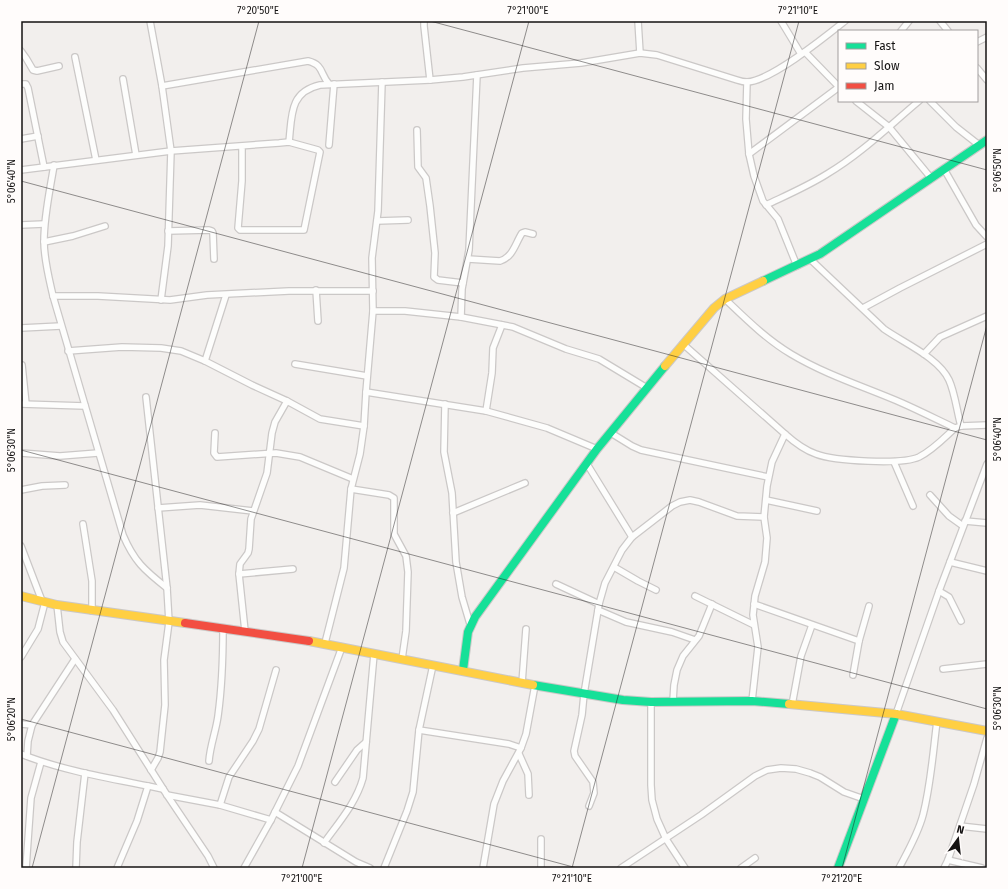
<svg xmlns="http://www.w3.org/2000/svg" width="1008" height="889" font-family="'Fira Sans',sans-serif">
  <style>
    .lines { fill: none; stroke-linecap: round; stroke-linejoin: round }
    .street-casing { stroke: #cbc8c7; stroke-width: 8 }
    .fast-casing { stroke: #cbc8c7; stroke-width: 10 }
    .slow-casing { stroke: #cbc8c7; stroke-width: 10 }
    .jam-casing { stroke: #cbc8c7; stroke-width: 10 }
    .street { stroke: #fdfdfc; stroke-width: 5.5 }
    .fast { stroke: #16e098; stroke-width: 8 }
    .slow { stroke: #ffcf43; stroke-width: 8 }
    .jam { stroke: #f24e42; stroke-width: 8 }
    .ticks { fill: none; stroke: #141212; stroke-width: 1; stroke-opacity: 0.45 }
    .neatline { fill: none; stroke: #141212; stroke-width: 1.5 }
    .ticks-label { font-size: 10px; text-anchor: middle; fill: #141212 }
  </style>
  <rect width="100%" height="100%" fill="#f2efed"/>
  <g class="lines">
    <g class="street-casing">
      <g id="street">
        <path d="M150 21 162 86 171 151 168 246 161 300"/>
        <path d="M424 21V26L430 80"/>
        <path d="M638 21 640 53"/>
        <path d="M781 21 801 54"/>
        <path d="M940 21 948 31"/>
        <path d="M901 31 909 21"/>
        <path d="M977 42 987 37"/>
        <path d="M21 51 26 58 33 70 37 71 59 66"/>
        <path d="M805 52 839 87"/>
        <path d="M75 57 96 160"/>
        <path d="M977 68 987 80"/>
        <path d="M123 79 136 155"/>
        <path d="M747 82 746 119 749 154 754 176 763 201 778 219 797 266"/>
        <path d="M21 84H26L28 88 44 167"/>
        <path d="M162 86 308 61C324 65 320 74 329 84"/>
        <path d="M856 101 889 127 931 178"/>
        <path d="M930 101 956 127 979 145"/>
        <path d="M417 130 418 167 426 178 430 206 435 253 434 277 438 280 463 283"/>
        <path d="M21 139 38 136"/>
        <path d="M289 142C292 116 289 92 320 85L430 80 463 77 523 68 581 63 640 53 657 55 737 80C740 81 744 82 747 82 771 81 825 37 845 21"/>
        <path d="M329 145 334 84"/>
        <path d="M749 154 839 87"/>
        <path d="M54 165C50 190 44 216 44 241 44 260 49 278 53 296L123 535C134 561 144 570 167 588"/>
        <path d="M944 169 976 225 987 237"/>
        <path d="M21 170 171 151 279 143 289 142 318 150 320 152 304 230H240L238 228 242 181V146"/>
        <path d="M766 205C787 195 808 186 827 174 861 154 889 126 919 101"/>
        <path d="M377 221 408 220"/>
        <path d="M21 225 44 224"/>
        <path d="M168 231 209 230 212 231 213 233 214 259"/>
        <path d="M44 242 73 236 105 226"/>
        <path d="M468 259 500 261C513 257 515 244 522 233L525 232 533 234"/>
        <path d="M810 259 884 329C904 343 939 358 949 380 955 393 957 412 961 426"/>
        <path d="M316 290 318 321"/>
        <path d="M53 296H98L170 300 207 295 289 291H373"/>
        <path d="M725 299C746 319 766 339 791 354 826 375 865 387 902 403 920 411 938 420 955 428"/>
        <path d="M863 308 900 288 987 244"/>
        <path d="M373 311H405L461 317 513 327 566 349 599 359 647 388"/>
        <path d="M461 317 462 289 469 250 477 75"/>
        <path d="M21 328 61 326"/>
        <path d="M683 344 785 434C794 442 804 450 816 454 834 461 902 465 919 457 933 450 944 438 955 428L961 426 987 425"/>
        <path d="M68 351 122 347 161 348 181 351 205 361 252 385 287 401 320 419 364 426"/>
        <path d="M924 354 940 337 987 316"/>
        <path d="M205 361 226 295"/>
        <path d="M295 364 367 376"/>
        <path d="M22 365 26 404"/>
        <path d="M366 392 486 411 547 428 597 449"/>
        <path d="M146 397 167 588 169 622 164 660 165 705 160 752 158 758 151 770"/>
        <path d="M21 404 85 406"/>
        <path d="M445 404 444 452 452 493 456 562 462 597 470 624"/>
        <path d="M486 411 492 373 493 348 502 325"/>
        <path d="M215 433 214 453 217 457 276 453 300 457 353 479"/>
        <path d="M611 433 632 446 641 450 768 477"/>
        <path d="M21 453 60 456 98 453"/>
        <path d="M894 462 913 506"/>
        <path d="M587 464 632 537"/>
        <path d="M351 489 389 495 394 498V534L406 556 408 572 406 631 402 659"/>
        <path d="M21 490 42 486 65 485"/>
        <path d="M930 495 949 516 963 526"/>
        <path d="M766 500 817 511"/>
        <path d="M158 508 200 505 253 511"/>
        <path d="M453 513 525 483"/>
        <path d="M965 521 987 523"/>
        <path d="M83 524 92 581V611"/>
        <path d="M21 546 42 601"/>
        <path d="M950 562 987 571"/>
        <path d="M614 567 638 581 656 590"/>
        <path d="M239 574 293 569"/>
        <path d="M556 584 599 604"/>
        <path d="M939 591 949 597 961 621"/>
        <path d="M695 596 754 625"/>
        <path d="M754 604 859 641"/>
        <path d="M57 605 60 632 63 642 113 710 167 795 208 856 214 868"/>
        <path d="M598 610 626 622 672 632 695 640"/>
        <path d="M245 631 239 574 240 564 248 553 249 549 251 519 267 473 272 433 275 422 287 401"/>
        <path d="M325 643 344 568 351 489 360 454 364 426 366 392 373 311 372 258 378 211 382 82"/>
        <path d="M21 657 38 629 45 602"/>
        <path d="M943 669 987 664"/>
        <path d="M853 675 859 641 869 606"/>
        <path d="M522 683 526 629"/>
        <path d="M673 701 674 685 677 670 683 656 699 636 712 604"/>
        <path d="M752 701 758 647 753 615 755 596 765 562 767 538 764 517 767 486 772 462 785 434"/>
        <path d="M651 702V785L652 800 657 819 666 839 685 868"/>
        <path d="M792 705 801 656 812 625"/>
        <path d="M896 714 939 591 987 464"/>
        <path d="M21 724 32 725"/>
        <path d="M419 730 509 744 521 748"/>
        <path d="M21 754C66 772 115 779 163 789"/>
        <path d="M519 754 528 774 529 795"/>
        <path d="M27 756 28 741 32 725 75 659"/>
        <path d="M209 761C210 746 216 731 218 716 222 687 223 657 223 628"/>
        <path d="M335 782 357 750 366 742"/>
        <path d="M167 795 220 805 271 820"/>
        <path d="M220 805 229 777 253 741 259 729 276 670"/>
        <path d="M589 806 594 793 593 782 575 756 574 751 582 715 584 694 599 604 605 583 622 550 632 537 672 506 680 502 690 500 699 502 737 516 764 517"/>
        <path d="M275 812 356 862 370 868"/>
        <path d="M960 826 987 829"/>
        <path d="M541 839V868"/>
        <path d="M324 843C339 822 356 803 363 778L374 654"/>
        <path d="M948 860 982 868"/>
        <path d="M26 868 31 798 41 762"/>
        <path d="M76 868 77 842 85 773"/>
        <path d="M117 868 137 821 148 786"/>
        <path d="M244 868 271 820 298 766 342 647"/>
        <path d="M384 868 407 811 413 792 419 730 433 665"/>
        <path d="M483 868 494 804 503 781 521 748 526 734 535 685"/>
        <path d="M621 868 701 815 755 776 767 770 781 768 796 769 810 773 820 777 844 792 864 799"/>
        <path d="M741 868 755 858"/>
        <path d="M899 868C908 851 918 834 923 815 931 784 933 752 937 721"/>
        <path d="M944 868 948 860 974 784 987 738"/>
      </g>
    </g>
    <g class="fast-casing">
      <g id="fast">
        <path d="M763 281 820 254 987 140"/>
        <path d="M463 670 468 632 475 617 597 449 665 366"/>
        <path d="M533 685 623 700 651 702 752 701 789 704"/>
        <path d="M838 868 896 714"/>
      </g>
    </g>
    <g class="slow-casing">
      <g id="slow">
        <path d="M665 366 714 308 725 299 763 281"/>
        <path d="M21 596 57 605 185 623"/>
        <path d="M309 641 533 685"/>
        <path d="M789 704 896 714 987 731"/>
      </g>
    </g>
    <g class="jam-casing">
      <path id="jam" d="M185 623 309 641"/>
    </g>
    <use href="#street" class="street"/>
    <use href="#fast" class="fast"/>
    <use href="#slow" class="slow"/>
    <use href="#jam" class="jam"/>
  </g>
  <path class="ticks" d="M430 21 987 170M21 181 987 440M21 450 987 709M21 719 577 868M32 868 259 21M302 868 529 21M572 868 799 21M842 868 987 325"/>
  <rect width="1008" height="889" fill="none" stroke="#fffcfb" stroke-width="44"/>
  <rect x="838" y="30" width="140" height="72" fill="#fffcfb" stroke="#a19e9e"/>
  <rect x="846" y="43" width="20" height="6" fill="#16e098" stroke="#a19e9e"/>
  <text x="874" y="50" font-size="12" fill="#141212">Fast</text>
  <rect x="846" y="63" width="20" height="6" fill="#ffcf43" stroke="#a19e9e"/>
  <text x="874" y="70" font-size="12" fill="#141212">Slow</text>
  <rect x="846" y="83" width="20" height="6" fill="#f24e42" stroke="#a19e9e"/>
  <text x="874" y="90" font-size="12" fill="#141212">Jam</text>
  <g transform="translate(958 839) rotate(15)" stroke="#fffcfb" stroke-width="3" paint-order="stroke">
  <path d="M0-3L7 15L0 10L-7 15Z" fill="#141212"/>
  <text y="-6" font-size="11" font-weight="bold" text-anchor="middle" fill="#141212">N</text>
  </g>
  <rect x="22" y="22" width="964" height="845" class="neatline"/>
  <g class="ticks-label">
    <text x="258" y="14">7°20'50"E</text>
    <text x="528" y="14">7°21'00"E</text>
    <text x="798" y="14">7°21'10"E</text>
    <text transform="translate(997 170) rotate(-90)" y="4">5°06'50"N</text>
    <text transform="translate(11 181) rotate(-90)" y="4">5°06'40"N</text>
    <text transform="translate(997 439) rotate(-90)" y="4">5°06'40"N</text>
    <text transform="translate(11 450) rotate(-90)" y="4">5°06'30"N</text>
    <text transform="translate(997 708) rotate(-90)" y="4">5°06'30"N</text>
    <text transform="translate(11 719) rotate(-90)" y="4">5°06'20"N</text>
    <text x="302" y="882">7°21'00"E</text>
    <text x="572" y="882">7°21'10"E</text>
    <text x="842" y="882">7°21'20"E</text>
  </g>
</svg>
